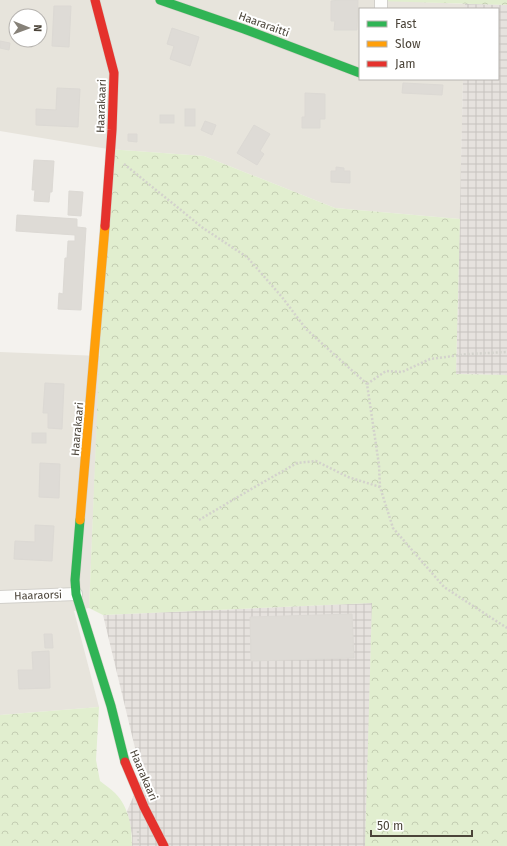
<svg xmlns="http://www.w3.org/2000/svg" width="507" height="846" font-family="'Fira Sans',sans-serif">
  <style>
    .residential { fill: #e7e4dc; fill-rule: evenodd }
    .industrial { fill: url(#industrial-grid) }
    .forest { fill: url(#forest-crowns) }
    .building { fill: #dedbd6; stroke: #dcd9d4 }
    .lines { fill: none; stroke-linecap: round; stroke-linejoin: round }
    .street-casing { stroke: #d2d0cb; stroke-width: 14 }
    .fast-casing { stroke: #d3cfc5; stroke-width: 10 }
    .slow-casing { stroke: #d3cfc5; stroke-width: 10 }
    .jam-casing { stroke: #d3cfc5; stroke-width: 10 }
    .path { stroke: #d3d2cc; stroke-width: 2.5; stroke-dasharray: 2 2; stroke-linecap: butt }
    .street { stroke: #fdfdfc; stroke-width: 12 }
    .fast { stroke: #30b455; stroke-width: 9 }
    .slow { stroke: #ff9f0a; stroke-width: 9 }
    .jam { stroke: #e5322d; stroke-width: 9 }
    .labels { text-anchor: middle; stroke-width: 4; stroke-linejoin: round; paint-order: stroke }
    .street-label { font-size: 11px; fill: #4b4439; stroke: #fff }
  </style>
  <defs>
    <pattern id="industrial-grid" width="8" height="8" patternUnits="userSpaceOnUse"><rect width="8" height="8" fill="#e6e2de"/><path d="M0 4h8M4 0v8" fill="none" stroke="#c7c3bf"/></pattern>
    <pattern id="forest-crowns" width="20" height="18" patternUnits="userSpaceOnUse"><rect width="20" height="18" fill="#e1eecf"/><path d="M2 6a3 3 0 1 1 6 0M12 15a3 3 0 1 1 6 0" fill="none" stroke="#c3cdb2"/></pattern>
  </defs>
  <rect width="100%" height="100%" fill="#f4f2ee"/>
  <g class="residential">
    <path d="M0 0H378L465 4V9H360V79H463L460 219 335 208 204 156 108 149 0 131ZM16 16H40V40H16Z"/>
    <path d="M0 352 100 356 89 608 74 611 99 707 0 715Z"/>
  </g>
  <g class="industrial">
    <path d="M465 4 507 5V375L456 374 463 79H498V9H465Z"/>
    <path d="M372 603 366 846H132V836L127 811 142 777 103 615Z"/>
  </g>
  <g class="forest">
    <path d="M378 0H507V5L378 1Z"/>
    <path d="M108 149 204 156 335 208 460 219 456 374 507 375V846H365L372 603 103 615 89 608Z"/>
    <path d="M99 707 96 760 100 781C105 785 111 789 115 793 129 807 132 827 132 846H0V715Z"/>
  </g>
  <g class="building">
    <path d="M340 0H358L357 30H334L335 21H331V1Z"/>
    <path d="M54 6H71L69 47 52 46Z"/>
    <path d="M172 28 199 37 190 66 170 59 174 46 167 44Z"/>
    <path d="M0 41 10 43 9 50 0 48Z"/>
    <path d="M403 83 443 85 442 95 402 93Z"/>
    <path d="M57 88 80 89 78 127 36 125V109L56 110Z"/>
    <path d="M305 93 325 94V119H320V128H302V117H305Z"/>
    <rect x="185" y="109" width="10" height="17"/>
    <rect x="160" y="115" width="14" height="8"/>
    <path d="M205 121 216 125 212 135 201 130Z"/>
    <path d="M254 125 270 134 260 151 264 154 257 165 237 153Z"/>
    <path d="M128 134H137V142L128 141Z"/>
    <path d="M34 160 54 161 52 192H50L49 202 34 201 35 190H32Z"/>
    <path d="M336 167 344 168V171H350V183L331 182V171H336Z"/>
    <path d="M69 191 83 192 81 216 68 215Z"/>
    <path d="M17 215 77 219V227L86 228 81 310 58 309 59 293 63 294 65 258H67L68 241H75V235L16 231Z"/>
    <path d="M45 383 64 384 62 429 48 428V413H43Z"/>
    <rect x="32" y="433" width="14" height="10"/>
    <path d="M40 463 60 464 59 498 39 497Z"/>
    <path d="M35 525 54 526 52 561 14 559 15 541 35 542Z"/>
    <path d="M352 614 354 658 251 661 250 617Z"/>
    <path d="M44 634H52L53 648H45Z"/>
    <path d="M49 651 50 688 19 689 18 670H33L32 652Z"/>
  </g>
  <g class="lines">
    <g class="street-casing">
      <g id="street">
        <path d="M381 9V0"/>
        <path d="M0 597 76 594"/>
      </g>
    </g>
    <g class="fast-casing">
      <g id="fast">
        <path d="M160 0 244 29 360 73"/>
        <path d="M80 520 75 580 76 594 111 706 125 762"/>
      </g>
    </g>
    <g class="slow-casing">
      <path id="slow" d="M80 520 105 226"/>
    </g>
    <g class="jam-casing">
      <g id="jam">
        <path d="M95 0 114 73 112 130 105 226"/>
        <path d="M125 762 144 807 164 846"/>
      </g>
    </g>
    <g class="path">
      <path d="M124 164 203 228 247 257 282 297 306 329 367 384 379 465 380 487 393 528 444 587 507 628"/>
      <path d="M367 384 386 371 402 372 430 359 468 354 507 352"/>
      <path d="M199 520 253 488 297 463 316 461 348 477 380 487"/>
      <path d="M138 831 139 846"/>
    </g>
    <use href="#street" class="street"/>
    <use href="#fast" class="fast"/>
    <use href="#slow" class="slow"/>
    <use href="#jam" class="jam"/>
  </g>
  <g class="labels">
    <g class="street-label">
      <text transform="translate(264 24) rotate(20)" y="4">Haararaitti</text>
      <text transform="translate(101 106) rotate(-88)" y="4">Haarakaari</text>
      <text transform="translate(77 429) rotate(-85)" y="4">Haarakaari</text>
      <text transform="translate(38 595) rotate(-2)" y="4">Haaraorsi</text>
      <text transform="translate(144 775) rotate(67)" y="4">Haarakaari</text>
    </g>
  </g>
  <rect x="359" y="8" width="140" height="72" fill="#ffffff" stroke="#b7b4b0"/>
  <rect x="367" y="21" width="20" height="6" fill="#30b455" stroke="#b7b4b0"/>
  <text x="395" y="28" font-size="12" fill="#4b4439">Fast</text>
  <rect x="367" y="41" width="20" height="6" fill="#ff9f0a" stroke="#b7b4b0"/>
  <text x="395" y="48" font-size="12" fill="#4b4439">Slow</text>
  <rect x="367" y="61" width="20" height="6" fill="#e5322d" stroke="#b7b4b0"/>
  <text x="395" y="68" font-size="12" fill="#4b4439">Jam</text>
  <g transform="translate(28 28) rotate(91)"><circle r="19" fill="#ffffff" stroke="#b7b4b0"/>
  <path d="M0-3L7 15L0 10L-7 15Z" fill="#868178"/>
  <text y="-6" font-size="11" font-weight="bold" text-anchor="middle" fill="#4b4439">N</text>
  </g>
  <path d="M371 830v6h101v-6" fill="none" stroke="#4b4439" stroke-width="2"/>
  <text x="377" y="830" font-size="12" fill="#4b4439" stroke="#ffffff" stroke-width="3" paint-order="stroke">50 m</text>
</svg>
